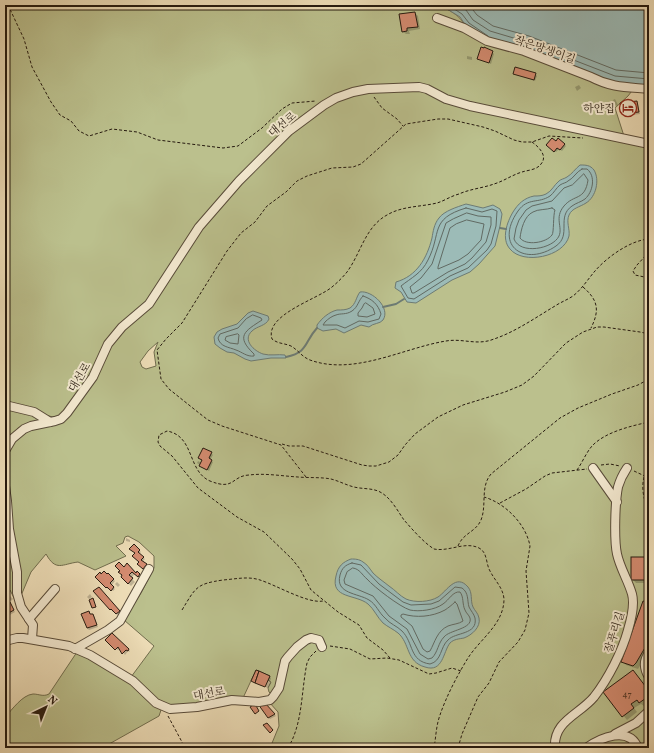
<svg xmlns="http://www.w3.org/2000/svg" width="654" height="753" font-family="Vollkorn,'Noto Serif KR',serif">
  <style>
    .green { fill: #bbc08d; stroke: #706d4e; fill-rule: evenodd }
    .water { fill: #9cbbb7; stroke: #6d7b74 }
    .shadow { fill: #0003 }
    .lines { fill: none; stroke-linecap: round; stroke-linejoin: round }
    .shore { stroke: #616a63; stroke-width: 1 }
    .stream { stroke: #6d7b74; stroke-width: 2 }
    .building { fill: #d48b70; stroke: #261a0f }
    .minor-casing { stroke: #584b39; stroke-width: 10 }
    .path { stroke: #261a0f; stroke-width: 1; stroke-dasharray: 3 2; stroke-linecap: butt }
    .minor { stroke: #f4ead1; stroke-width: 8 }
    .labels { text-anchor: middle; stroke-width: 4; stroke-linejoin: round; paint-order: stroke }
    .number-label { font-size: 9px; fill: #523627 }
    .street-label { font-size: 11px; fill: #261a0f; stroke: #f4ead1 }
    .poi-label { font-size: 11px; fill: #261a0f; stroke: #f4ead1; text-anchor: end }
  </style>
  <rect width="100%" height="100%" fill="#eedeb8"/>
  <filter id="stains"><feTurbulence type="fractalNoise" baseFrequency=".005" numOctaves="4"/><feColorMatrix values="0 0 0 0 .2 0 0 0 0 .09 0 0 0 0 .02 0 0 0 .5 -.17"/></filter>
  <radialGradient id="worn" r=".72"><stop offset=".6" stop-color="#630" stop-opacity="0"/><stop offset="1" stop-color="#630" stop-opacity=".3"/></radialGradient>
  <g class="green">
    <path d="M5 5H437C450 10 458 14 466 26L635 87 628 96 615 108 624 136 467 103 446 96 434 90 383 86 321 104 210 210 154 295 124 321 79 396 56 418 5 403Z"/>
    <path d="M418 89 428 91 450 103 489 112 576 129 649 145V748H270L279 726 278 712 269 702C283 693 281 677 287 663 289 656 296 650 301 646 306 642 310 640 316 640L320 645H323L318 638C312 636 308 637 303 641 297 644 290 650 286 656 279 667 282 684 272 695L269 692 268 688 271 682 268 680 270 676 256 670 243 698C239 699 235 698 231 698 213 701 179 712 161 703 150 697 140 685 131 677L154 646 124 620 141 593 154 568V556L139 542 128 536 125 537 123 543 116 546 126 556 95 570 78 562C62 564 56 572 46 554L31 572 20 598C18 591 20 585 20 577 20 563 13 544 11 530 9 518 10 505 8 493 6 473 0 453 17 437 31 422 55 429 69 414 78 404 88 390 95 377 102 365 106 351 114 340 125 325 142 316 153 301L201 226 244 177 289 132 320 110 344 97 367 91ZM158 342 154 352 156 366 146 369 142 367 140 362 148 351Z"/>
    <path d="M5 409 27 412 42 420 18 428 5 443Z"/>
    <path d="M5 498 17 604 10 590 5 593Z"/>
    <path d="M77 652 125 678 161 710 159 716 102 748H5V717C12 710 22 695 33 694 39 694 43 697 49 694Z"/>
  </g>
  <g class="water">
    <path d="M437 5H649V88L613 85 486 40 466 26 460 17 447 9Z"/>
    <path d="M580 165C586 165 590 165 594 170 600 180 596 197 586 203 580 207 572 208 569 215 566 222 570 229 569 236 564 257 523 265 510 249 501 239 507 222 513 212 518 204 524 198 534 196 538 196 542 196 546 194 552 191 554 185 559 181 561 179 564 179 567 177 572 174 575 169 580 165Z"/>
    <path d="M466 204 483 208 493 205 500 209 502 214 500 226 495 246 479 264 470 272 452 280 416 303 407 302 401 292 395 288 396 282C417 276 427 258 432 238 433 232 434 224 439 218 444 211 457 207 466 204Z"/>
    <path d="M360 292C372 290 391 308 383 320 380 324 373 323 369 327L361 325 344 333 336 329 323 331 317 328V325C322 318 329 312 337 310 342 310 346 310 350 308 356 304 356 297 360 292Z"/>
    <path d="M253 311 268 316 269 319C266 326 257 326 252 331 242 340 254 351 263 354 270 356 278 354 285 355L286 358H271L251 361 245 359 234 353 227 352 220 348 215 344 214 337 217 332 222 329 237 324 248 313Z"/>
    <path d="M351 559C355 559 359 559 363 562 367 564 370 569 373 573 378 578 384 582 389 586 395 590 400 596 406 599 415 603 430 602 438 597 447 591 456 573 468 587 473 593 470 600 473 607 475 611 478 613 479 618 481 627 472 635 464 638 459 639 454 639 450 643 443 652 443 673 425 667 406 662 410 643 398 633 393 629 388 627 383 623 377 617 374 609 368 604 356 594 330 599 336 576 338 566 343 562 351 559Z"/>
  </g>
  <g class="shadow">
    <path d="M415 13 418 16 420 29 409 31 410 34H406L403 32Z"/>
    <path d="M492 52 494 54 491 64 478 58Z"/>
    <path d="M467 56 472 57V60L467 59Z"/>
    <path d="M514 73 535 74 537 76 535 81Z"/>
    <path d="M579 85 581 88 577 91 575 87Z"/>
    <path d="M615 99 618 105 616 106 613 100Z"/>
    <path d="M637 102 638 104 640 114 625 116 623 114 621 104Z"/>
    <path d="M559 139 566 146 562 151 559 149 556 152 548 145 556 142Z"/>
    <path d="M211 453 213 455 210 460 213 462 209 471 197 463 198 461 202 463 203 461 199 458Z"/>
    <path d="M126 538 130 540V542L126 541Z"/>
    <path d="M134 545 141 552 139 554 145 559 142 562 148 567 145 570 139 564 140 562 136 553Z"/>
    <path d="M649 558V583H636L632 579Z"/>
    <path d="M124 568 137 573 142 578 141 579 135 574 131 578 135 582 131 586 122 577Z"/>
    <path d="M108 574 115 581 111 586 115 589 113 591 109 587 108 589 96 577 101 575 107 576Z"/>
    <path d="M117 582 120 585 118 587 115 584Z"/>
    <path d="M99 588 122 614 119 616 114 611 113 612 95 592Z"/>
    <path d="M90 594 92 597 89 599 87 597Z"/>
    <path d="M10 596 13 599 11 601 8 598Z"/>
    <path d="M649 599V651L638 669 626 665 622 661Z"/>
    <path d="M11 605 15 612 8 616 5 612V606Z"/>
    <path d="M89 612 91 615 94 616 98 627 89 630 87 628Z"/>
    <path d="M112 634 129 650 130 652 128 651 125 655 120 648 118 650 108 642Z"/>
    <path d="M633 671 649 691V702L644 706 641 704 634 708 637 712 627 720 605 692Z"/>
    <path d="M269 676 271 678 270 682 271 683 268 688 252 682Z"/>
    <path d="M265 704 276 716 270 719 269 718 259 705Z"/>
  </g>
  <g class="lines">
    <g class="shore">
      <path d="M448 5 462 14 469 23 488 36"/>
      <path d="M458 5 466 10 473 20 490 31 527 42 615 76 649 79"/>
      <path d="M469 5 477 15 493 26 529 36 616 70 649 73"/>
      <path d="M582 169H587C596 176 593 192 585 199 581 202 576 203 572 206 556 217 572 235 556 246 526 267 493 247 518 211 528 197 538 204 550 196 554 193 556 188 560 185 563 183 566 183 568 181 574 178 576 172 582 169Z"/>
      <path d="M584 174 588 180C585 201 574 194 564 206 554 218 563 227 559 236 553 249 520 255 514 239L516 228 519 220 526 210 532 206 552 201 564 188 572 185Z"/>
      <path d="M466 208 482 212 492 209 497 211 496 226 491 244 487 250 468 268 450 276 414 299 408 298 401 286C411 278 422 273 428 260 442 233 429 219 466 208Z"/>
      <path d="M552 208 555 210C553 215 554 233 552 235 546 243 526 246 520 238 521 230 524 216 533 212 538 209 546 210 552 208Z"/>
      <path d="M467 213 478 216 491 217V225L486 242 472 258 465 264 448 272 414 293H412L410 287 421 278 432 264 446 223 453 219Z"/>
      <path d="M467 220 484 224 481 240 468 254 459 260 438 269V267L450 228 456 224Z"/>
      <path d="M363 296C372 299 378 304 381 314L379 319 368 322 359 321 345 328 337 325H323L325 322C328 319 332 316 336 315 341 313 346 315 352 311 358 307 358 301 363 296Z"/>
      <path d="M366 303 373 308 375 314 367 317 358 316V313L362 308 364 304Z"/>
      <path d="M253 315 261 318 262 320C245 331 235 336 254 354V356C247 357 242 352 236 350 229 347 220 347 218 338L220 334 238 328 246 319Z"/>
      <path d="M238 334 239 335 238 344 230 343 225 340 226 337Z"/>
      <path d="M352 563 361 565 379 584 403 602 411 605 431 604 439 601 455 587 462 588C469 593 467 600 469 607 471 611 474 614 475 618 478 635 455 632 448 640 440 647 442 661 430 664 409 661 414 643 402 631 397 626 390 624 385 618 379 613 376 604 369 600 358 593 335 594 340 575 342 568 345 565 352 563Z"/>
      <path d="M353 568C360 569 362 575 367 579 374 587 400 607 410 610 419 612 435 610 443 604 449 600 453 591 460 592 464 597 462 604 465 610 466 613 469 615 470 618 473 629 449 630 444 637 438 643 438 652 432 658L428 659 420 654 407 629 389 616 373 596 345 584 344 580 347 572Z"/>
      <path d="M455 602 457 604 463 621C459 624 453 624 448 626 437 631 435 642 430 651L427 652 423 649 412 626 401 617V615L403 614C416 618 432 617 445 610 448 608 452 605 455 602Z"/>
    </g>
    <g class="stream">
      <path d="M500 228 506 229"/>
      <path d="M383 307 396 304 404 299"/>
      <path d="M286 357C309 352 304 342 317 328"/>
    </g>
  </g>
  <g class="building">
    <path d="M415 12 418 27 407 28V31L402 32 399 14Z"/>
    <path d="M481 47 484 48V47L493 51 489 63 477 59Z"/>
    <path d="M515 67 536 73 534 80 513 74Z"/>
    <path d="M637 101 639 112 622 114 620 103Z"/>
    <path d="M552 138 556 141 558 138 565 144 560 150 557 148 554 152 546 145Z"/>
    <path d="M203 448 212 452 209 458 212 460 207 470 199 466 202 460 198 458Z"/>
    <path d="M134 544 140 550 138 552 144 557 141 560 147 564 143 569 137 564 139 562 132 556 135 553 129 549Z"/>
    <rect x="631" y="557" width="18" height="23"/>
    <path d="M119 562 124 567 127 563 136 573 137 571 140 574 138 577 132 572 129 575 133 578 128 584 121 577 122 575 118 572 120 571 115 566Z"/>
    <path d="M104 571 107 574 108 573 114 579 110 583 114 587 111 591 107 587 106 588 95 577 100 572 101 574Z"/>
    <path d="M99 587 120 611 116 614 111 609 110 610 93 591Z"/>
    <path d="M649 596V644L646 646 636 663 633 666 621 662 643 601 647 602Z"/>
    <path d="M93 598 96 607 92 608 89 600Z"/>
    <path d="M10 602 14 610 5 615V605Z"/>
    <path d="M89 611 90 614H93L97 625 87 628 81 614Z"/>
    <path d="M112 633 129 649 128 651 126 650 122 654 118 647 115 650 105 640Z"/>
    <path d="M256 670 259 671 255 683 251 681Z"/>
    <path d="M633 670 649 691V696L639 703 637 700 631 704 634 708 622 717 603 692Z"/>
    <path d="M259 671 270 676 265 687 255 683Z"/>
    <path d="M265 703 275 714 268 718 258 704Z"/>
    <path d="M255 704 259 711 255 714 250 707Z"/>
    <path d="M267 723 273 730 270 733 263 725Z"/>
  </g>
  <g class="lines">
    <g class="minor-casing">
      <g id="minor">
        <path d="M437 18 464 28 487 41 524 51 591 77C612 88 627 87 649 89"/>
        <path d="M5 405 34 412 50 422"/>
        <path d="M5 451 12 439 24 429 31 426 55 421 61 419 67 413 93 377 108 344 122 327 149 304 199 227 239 181 289 131 324 105 336 98 353 92 368 89 419 87 427 89 446 99 470 106 649 144"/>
        <path d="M593 468 617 502"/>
        <path d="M5 486 7 501 9 529 17 572V593L21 607 33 625 32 639"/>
        <path d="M29 619 55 589"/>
        <path d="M5 641 17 638H23L69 646 90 655 133 681 156 703 170 709 197 707 232 700 259 702 270 700 273 697 279 688 285 661 288 657 297 647 306 640 311 638 319 640 322 647"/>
        <path d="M75 649 108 630 120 621 149 569"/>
        <path d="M649 653C643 661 644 669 649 677"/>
        <path d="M615 734 636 723 649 711"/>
        <path d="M555 748C553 721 579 715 594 697 608 679 622 652 628 630 631 620 635 605 632 594 628 580 620 568 617 554 614 540 615 502 618 487 620 480 623 474 627 468"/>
        <path d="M586 748C600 738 629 725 638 748"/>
      </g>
    </g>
    <g class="path">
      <path d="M8 5 24 39 32 67 51 102 60 115 71 121 79 131 89 136 112 129 137 132 158 140 223 148 238 146 262 128 282 109 292 103 316 101"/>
      <path d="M374 97 382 108 397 119 403 126"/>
      <path d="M532 142C539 147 548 156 541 164 537 170 528 170 522 172 512 175 504 181 494 184 483 188 470 189 459 194 451 196 444 201 437 203 420 207 402 206 387 215 365 227 361 253 347 272 343 277 338 282 332 287 318 299 264 315 272 339 278 344 284 343 291 346 298 350 302 357 310 360 354 376 403 348 446 341 463 338 477 346 494 339 515 332 535 318 555 306 561 302 567 300 573 296 582 289 588 279 595 271 607 257 631 240 649 239"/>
      <path d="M645 151 649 153"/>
      <path d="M649 252 637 265 633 271 635 275 649 278"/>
      <path d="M583 287C598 300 600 310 591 328"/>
      <path d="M282 444 289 446H303L362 465 369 466H376L389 462 398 455 405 445 415 434 438 417 463 405 505 392 522 385 534 376 566 343 583 332 597 327H604L640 332 649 334"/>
      <path d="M601 465 610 464 620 466"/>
      <path d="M577 470C582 463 586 453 592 446 605 432 631 426 649 422"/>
      <path d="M634 471 649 478"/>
      <path d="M306 477 281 445 222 426 208 420 199 413 169 389 161 379 157 350 166 339 182 323 227 251 241 233 255 222 267 206 286 192 297 181 307 176 332 168 353 167 361 164 406 124 438 119H448L483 127 495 131 514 140 522 142H532L549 136 583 138"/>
      <path d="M644 477C641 489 644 501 649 512"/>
      <path d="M500 503 526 489 545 476 552 473 587 469"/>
      <path d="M458 546C463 533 476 532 481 520 487 505 480 487 491 474L560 418 578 408 612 394 638 385 649 379"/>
      <path d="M182 610C196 587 196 584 223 580 236 579 248 576 260 580 276 585 308 604 323 601"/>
      <path d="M330 646 350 649 370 659 387 658 399 660 429 674 436 673 452 668 461 671"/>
      <path d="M390 658 383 650 367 638 359 625 338 612 311 590 300 569 292 559 264 532 237 517 198 488 172 456 160 446 158 442 159 435 167 431C195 436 187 471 210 481 235 491 231 476 249 475 265 473 282 476 298 477 309 478 321 477 331 479 339 481 346 485 354 487 362 489 370 488 378 491 390 496 397 510 404 520 413 530 423 542 434 549 449 552 465 541 479 548 487 552 486 562 489 569 494 580 503 587 504 599 504 624 480 639 468 658 458 674 446 697 440 715 436 726 436 737 434 748"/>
      <path d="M168 716 182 742 183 748"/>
      <path d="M288 748C303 723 301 692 307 663L310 657 316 651"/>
      <path d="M458 748 462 734 478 697 489 683 499 662 518 642 525 630 529 613 526 571 530 546C526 524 505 503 484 497"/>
    </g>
    <use href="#minor" class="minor"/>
  </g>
  <defs>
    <g id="hotel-ring" transform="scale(0.9)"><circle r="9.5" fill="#f4ead1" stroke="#8f2418" stroke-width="1.5"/><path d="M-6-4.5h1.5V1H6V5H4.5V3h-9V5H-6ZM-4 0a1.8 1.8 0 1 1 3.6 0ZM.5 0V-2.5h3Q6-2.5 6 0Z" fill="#8f2418"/></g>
  </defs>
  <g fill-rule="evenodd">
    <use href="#hotel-ring" x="628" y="108"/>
  </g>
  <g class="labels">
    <g class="number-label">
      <text x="627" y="697">47</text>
    </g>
    <g class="street-label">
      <text transform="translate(545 49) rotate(19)" y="4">작은망생이길</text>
      <text transform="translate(282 124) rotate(-40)" y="4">대선로</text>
      <text transform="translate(79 377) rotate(-59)" y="4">대선로</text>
      <text transform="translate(614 632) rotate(-73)" y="4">잘푸리길</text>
      <text transform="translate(209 693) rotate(-10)" y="4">대선로</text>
    </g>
    <g class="poi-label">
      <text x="615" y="112">하얀집</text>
    </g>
  </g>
  <rect width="654" height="753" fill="none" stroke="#eedeb8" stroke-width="20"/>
  <rect x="6" y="6" width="642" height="741" fill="none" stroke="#261a0f" stroke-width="2"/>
  <rect x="10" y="10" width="634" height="733" fill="none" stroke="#261a0f"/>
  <g transform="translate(46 707) rotate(43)" stroke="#f4ead1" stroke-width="3" paint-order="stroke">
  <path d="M0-3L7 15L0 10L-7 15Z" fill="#261a0f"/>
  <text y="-6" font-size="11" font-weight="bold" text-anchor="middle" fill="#261a0f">N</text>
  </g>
  <rect width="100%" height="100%" filter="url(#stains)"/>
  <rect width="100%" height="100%" fill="url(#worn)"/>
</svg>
